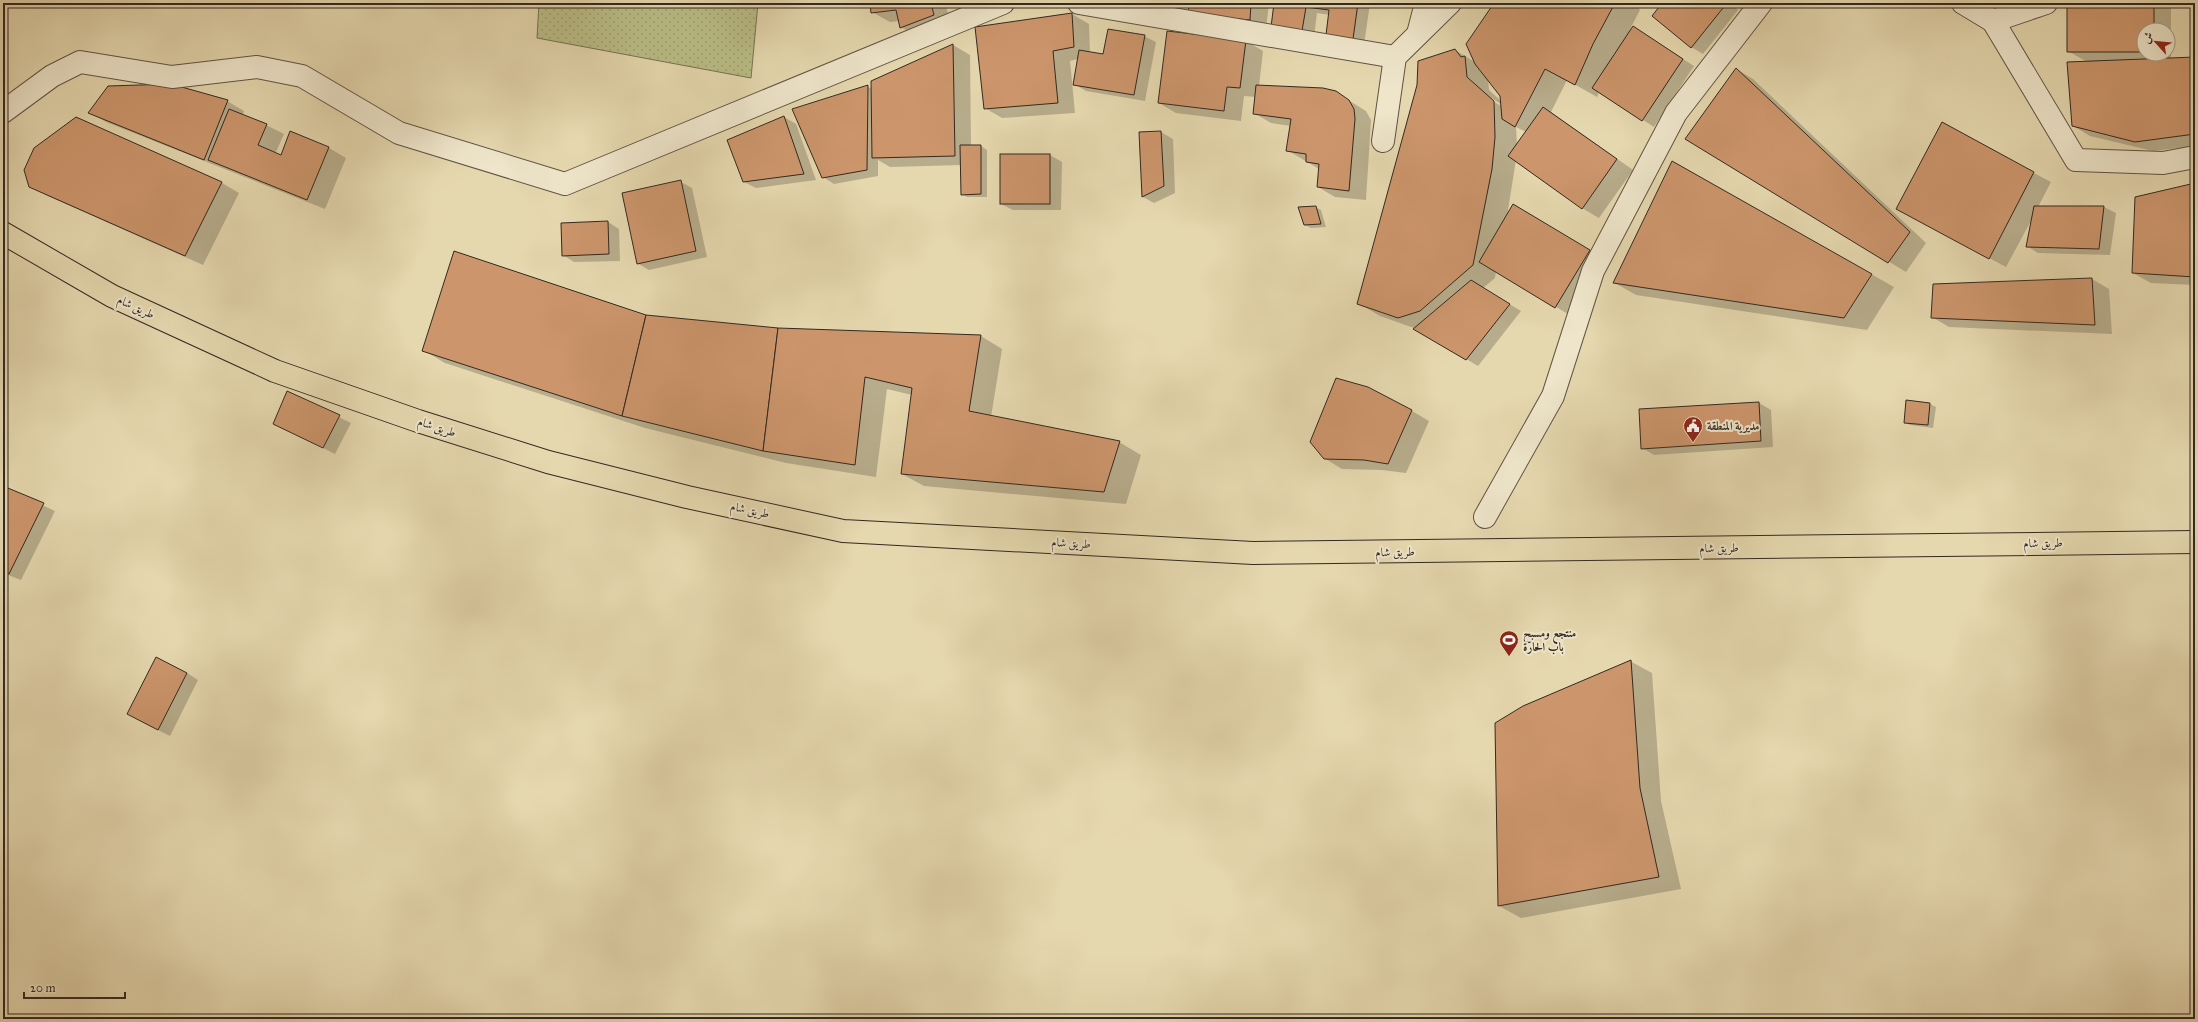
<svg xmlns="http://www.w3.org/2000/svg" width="2198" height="1022" font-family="'IM FELL Great Primer',Amiri,serif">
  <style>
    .grass { fill: url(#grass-dots); stroke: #767354 }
    .shadow { fill: #0003; fill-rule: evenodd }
    .building { fill: #cc956c; stroke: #332921 }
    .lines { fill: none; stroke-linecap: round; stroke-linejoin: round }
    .street-casing { stroke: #605444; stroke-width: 24 }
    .primary-casing { stroke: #332921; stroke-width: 24 }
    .street { stroke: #eee5ca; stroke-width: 22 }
    .primary { stroke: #e5d7ae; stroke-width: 22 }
    .labels { text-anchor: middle; stroke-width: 4; stroke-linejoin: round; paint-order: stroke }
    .street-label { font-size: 12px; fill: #332921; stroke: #eee5ca }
    .poi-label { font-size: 12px; font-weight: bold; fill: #332921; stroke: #eee5ca; text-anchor: start }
  </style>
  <defs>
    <pattern id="grass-dots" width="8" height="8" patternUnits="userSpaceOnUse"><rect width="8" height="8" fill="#babd86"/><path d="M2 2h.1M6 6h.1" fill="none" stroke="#a0a273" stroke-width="1.8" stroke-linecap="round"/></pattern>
  </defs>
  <rect width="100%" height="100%" fill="#e5d7ae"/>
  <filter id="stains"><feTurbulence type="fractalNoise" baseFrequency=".005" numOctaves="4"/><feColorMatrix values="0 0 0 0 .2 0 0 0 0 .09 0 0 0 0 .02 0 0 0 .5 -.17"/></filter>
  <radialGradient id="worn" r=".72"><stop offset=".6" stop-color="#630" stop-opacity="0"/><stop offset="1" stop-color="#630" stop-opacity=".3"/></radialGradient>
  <path class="grass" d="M539 3H758L751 78 537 38Z"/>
  <g class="shadow">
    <path d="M871 3H963L964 4 946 6 951 25 918 37 901 27 900 21 890 22 872 12Z"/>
    <path d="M1144 3H1178L1177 16Z"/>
    <path d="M1190 3H1269L1266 29 1206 24Z"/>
    <path d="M1275 3H1370L1364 45 1339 42 1330 15 1317 13 1314 37 1283 33Z"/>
    <path d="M1495 3H1635L1640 10 1629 31 1633 27 1694 66 1654 127 1599 92 1597 97 1567 80 1551 112 1633 170 1599 218 1582 208 1516 160 1507 216 1530 215 1606 261 1573 317 1496 271 1495 278 1483 288 1521 311 1478 366 1414 328 1380 316 1358 303 1455 50 1475 62ZM1488 78 1500 95 1501 101 1489 90ZM1490 97 1501 104V106L1489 99ZM1516 127 1526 132 1517 145Z"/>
    <path d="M1663 3H1730L1738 10 1703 54 1691 47Z"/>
    <path d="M2068 3H2171V59L2195 58V146L2153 151 2090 136 2073 126 2087 62 2068 51ZM2144 30H2168V54H2144Z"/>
    <path d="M1072 14 1089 24 1090 53 1104 55 1144 36 1156 42 1145 101 1086 91 1074 84 1078 59 1070 61 1075 113 1002 118 985 108Z"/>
    <path d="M1246 41 1263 51 1259 86 1335 92 1366 111 1371 120 1366 200 1335 197 1318 187 1319 169 1287 150 1291 126 1271 123 1254 113 1256 97 1244 96 1241 121 1176 113 1159 103Z"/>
    <path d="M953 45 970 55 971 146H981L987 150V197H967L962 194 961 165 890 167 878 160V176L834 184 823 177 868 87 872 89Z"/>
    <path d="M1736 69 1753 79 1926 243 1906 272 1687 139Z"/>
    <path d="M227 101 244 111 243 115 266 125 284 134 275 154 281 156 329 148 346 158 325 209 106 122 89 112Z"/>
    <path d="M784 117 796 124 816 180 756 188 744 182Z"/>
    <path d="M76 118 222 183 239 193 203 265 48 196 30 186Z"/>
    <path d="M1942 124 2051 182 2038 207H2104L2116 213 2110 255 2038 253 2027 246 2032 219 2006 267 1897 209Z"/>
    <path d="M1161 132 1173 139 1175 193 1154 203 1143 197 1140 133Z"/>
    <path d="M1050 155 1062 162 1061 210H1013L1001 204Z"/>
    <path d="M1673 162 1894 287 1867 330 1636 295 1615 283Z"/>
    <path d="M681 182 692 188 707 257 649 270 637 263Z"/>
    <path d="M2195 184V285L2151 283 2133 273Z"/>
    <path d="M1315 207 1321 210 1326 227 1311 228 1305 225Z"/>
    <path d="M608 222 619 229 620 261 574 262 563 255Z"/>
    <path d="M2092 279 2109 289 2112 334 1949 327 1932 317 1934 285Z"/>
    <path d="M778 329 981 336 1002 349 991 417 1119 442 1141 455 1126 504 924 486 902 474 912 395 887 389 876 477 786 463 645 428 445 363 423 350Z"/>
    <path d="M287 392 351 423 335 454 274 424Z"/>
    <path d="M1907 401 1930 404 1936 407 1933 428 1910 425 1905 422Z"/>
    <path d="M1759 403 1771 410 1773 447 1654 455 1642 448 1640 410Z"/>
    <path d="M1412 411 1429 421 1406 473 1382 470 1342 469 1324 458Z"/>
    <path d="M3 487 55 511 21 580 3 573Z"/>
    <path d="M1630 661 1652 673 1661 801 1681 889 1521 918 1499 906Z"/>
    <path d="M187 673 198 680 170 736 140 721Z"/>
  </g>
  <g class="building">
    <path d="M870 3H931L934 15 900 28 896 10 871 13Z"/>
    <path d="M1189 3H1251L1250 20 1188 14Z"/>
    <path d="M1274 3H1358L1353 39 1326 35 1329 10 1306 7 1302 31 1271 27Z"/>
    <path d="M1494 3H1615L1593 44 1575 85 1545 69 1515 127 1502 119 1500 96 1475 64 1466 44Z"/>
    <path d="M1662 3H1727L1691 48 1652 16Z"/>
    <path d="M2067 3H2154V30H2144V52H2067Z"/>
    <path d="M1072 13 1074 47 1053 51 1058 103 984 109 975 27Z"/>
    <path d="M1633 26 1683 59 1642 121 1592 88Z"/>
    <path d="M1108 29 1145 35 1134 95 1073 85 1079 50 1103 54Z"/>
    <path d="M1167 31 1246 40 1240 88 1227 87 1224 111 1158 103Z"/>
    <path d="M953 44 955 156 872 158 871 81Z"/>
    <path d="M1455 49 1461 57 1465 56 1467 77 1494 101 1495 137 1492 169 1473 265 1420 311 1398 318 1357 304 1417 85 1418 61Z"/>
    <path d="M2195 57V134L2135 142 2072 126 2067 62Z"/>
    <path d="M1736 68 1910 232 1888 263 1685 139Z"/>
    <path d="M171 84 228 100 204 160 88 113 108 86Z"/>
    <path d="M868 85 867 170 822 178 792 109Z"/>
    <path d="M1256 85 1323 88 1336 91 1349 100 1354 109 1355 119 1349 191 1317 187 1319 164 1306 162V154L1286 151 1291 119 1253 114Z"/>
    <path d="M1543 107 1617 159 1582 209 1508 156Z"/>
    <path d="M229 109 267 124 258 145 281 155 290 131 329 147 307 200 208 160Z"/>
    <path d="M784 116 804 174 743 182 727 140Z"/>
    <path d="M76 117 222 182 185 256 29 187 24 170 34 148Z"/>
    <path d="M1942 122 2034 172 1989 259 1896 209Z"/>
    <path d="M1161 131 1164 186 1142 197 1139 132Z"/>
    <path d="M960 145H981V194L961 195Z"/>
    <rect x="1000" y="154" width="50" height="50"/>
    <path d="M1672 161 1872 274 1844 318 1613 283Z"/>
    <path d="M681 180 696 251 637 264 622 193Z"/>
    <path d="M2195 183V277L2132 273 2135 197Z"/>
    <path d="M1513 204 1590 250 1555 308 1479 262Z"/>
    <path d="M1316 206 1321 224 1304 225 1298 207Z"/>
    <path d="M2034 206H2104L2099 249 2026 247Z"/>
    <path d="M608 221 609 254 562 256 561 223Z"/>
    <path d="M454 251 646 315 622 416 422 351Z"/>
    <path d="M2092 278 2095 325 1931 318 1933 284Z"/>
    <path d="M1471 280 1510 304 1466 360 1413 329Z"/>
    <path d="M646 315 778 328 763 451 622 416Z"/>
    <path d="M778 328 981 335 969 411 1120 441 1104 492 901 474 912 388 865 377 855 465 763 451Z"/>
    <path d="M1336 378 1368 387 1412 410 1388 464 1364 460 1324 459 1310 442Z"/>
    <path d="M287 391 340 415 323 448 273 424Z"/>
    <path d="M1906 400 1930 403 1928 425 1904 423Z"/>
    <path d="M1759 402 1761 441 1641 449 1639 409Z"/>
    <path d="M3 486 44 503 9 574 3 572Z"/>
    <path d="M156 657 187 673 158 730 127 714Z"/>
    <path d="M1631 660 1640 788 1659 877 1498 906 1495 723 1523 706Z"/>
  </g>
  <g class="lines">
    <g class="street-casing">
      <g id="street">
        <path d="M1079 3 1395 57"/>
        <path d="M1963 3 1993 21 2076 160 2163 163 2195 157"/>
        <path d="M1982 14 1993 21 2046 3"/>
        <path d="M1418 34 1426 3"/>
        <path d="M3 112 52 76 80 62 172 77 257 67 302 76 399 133 565 184 1003 3"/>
        <path d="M1383 141 1395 57 1450 3"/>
        <path d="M1485 517 1553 396 1593 271 1676 113 1761 3"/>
      </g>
    </g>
    <g class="primary-casing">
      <path id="primary" d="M3 233 112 296 275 371 418 421 548 462 687 497 843 531 1253 553 2195 542"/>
    </g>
    <use href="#street" class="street"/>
    <use href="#primary" class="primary"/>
  </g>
  <defs>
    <g id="civic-pin" transform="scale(1)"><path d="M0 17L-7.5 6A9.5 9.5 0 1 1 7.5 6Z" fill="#8f2418" stroke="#eee5ca"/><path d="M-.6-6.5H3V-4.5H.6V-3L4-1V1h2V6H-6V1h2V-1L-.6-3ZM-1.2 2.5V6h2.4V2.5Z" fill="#fff"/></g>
    <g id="stadium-pin" transform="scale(1)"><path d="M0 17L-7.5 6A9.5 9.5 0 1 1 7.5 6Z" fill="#8f2418" stroke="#eee5ca"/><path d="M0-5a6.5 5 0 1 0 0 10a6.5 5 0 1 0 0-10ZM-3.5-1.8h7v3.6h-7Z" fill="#fff"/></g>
  </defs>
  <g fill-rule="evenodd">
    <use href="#civic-pin" x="1693" y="426"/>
    <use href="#stadium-pin" x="1509" y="640"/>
  </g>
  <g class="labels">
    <g class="street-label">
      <text transform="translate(136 307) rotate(25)" y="4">طريق شام</text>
      <text transform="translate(437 427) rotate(18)" y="4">طريق شام</text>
      <text transform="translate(750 510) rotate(12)" y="4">طريق شام</text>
      <text transform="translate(1071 543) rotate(3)" y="4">طريق شام</text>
      <text transform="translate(2043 543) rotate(-1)" y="4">طريق شام</text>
      <text transform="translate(1719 548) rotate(-1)" y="4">طريق شام</text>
      <text transform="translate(1395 552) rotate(-1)" y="4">طريق شام</text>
    </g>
    <g class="poi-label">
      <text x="1707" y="430">مديرية المنطقة</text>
      <text x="1523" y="637">منتجع ومسبح<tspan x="1523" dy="14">باب الحارة</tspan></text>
    </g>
  </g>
  <rect width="2198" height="1022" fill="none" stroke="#e5d7ae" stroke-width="16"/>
  <rect x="4" y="4" width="2190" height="1014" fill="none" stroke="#332921" stroke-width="2"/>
  <rect x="8" y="8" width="2182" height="1006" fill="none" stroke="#332921"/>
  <g transform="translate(2156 42) rotate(297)"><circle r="19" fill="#eee5ca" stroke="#a39a86"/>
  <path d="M0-3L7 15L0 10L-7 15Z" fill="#8f2418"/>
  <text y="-6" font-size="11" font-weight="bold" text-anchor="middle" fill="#332921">ش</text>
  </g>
  <path d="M24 992v6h101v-6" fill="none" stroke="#332921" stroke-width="2"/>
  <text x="30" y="992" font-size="12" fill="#332921" stroke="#eee5ca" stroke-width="3" paint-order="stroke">20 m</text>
  <rect width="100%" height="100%" filter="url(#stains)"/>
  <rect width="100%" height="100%" fill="url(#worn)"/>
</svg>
